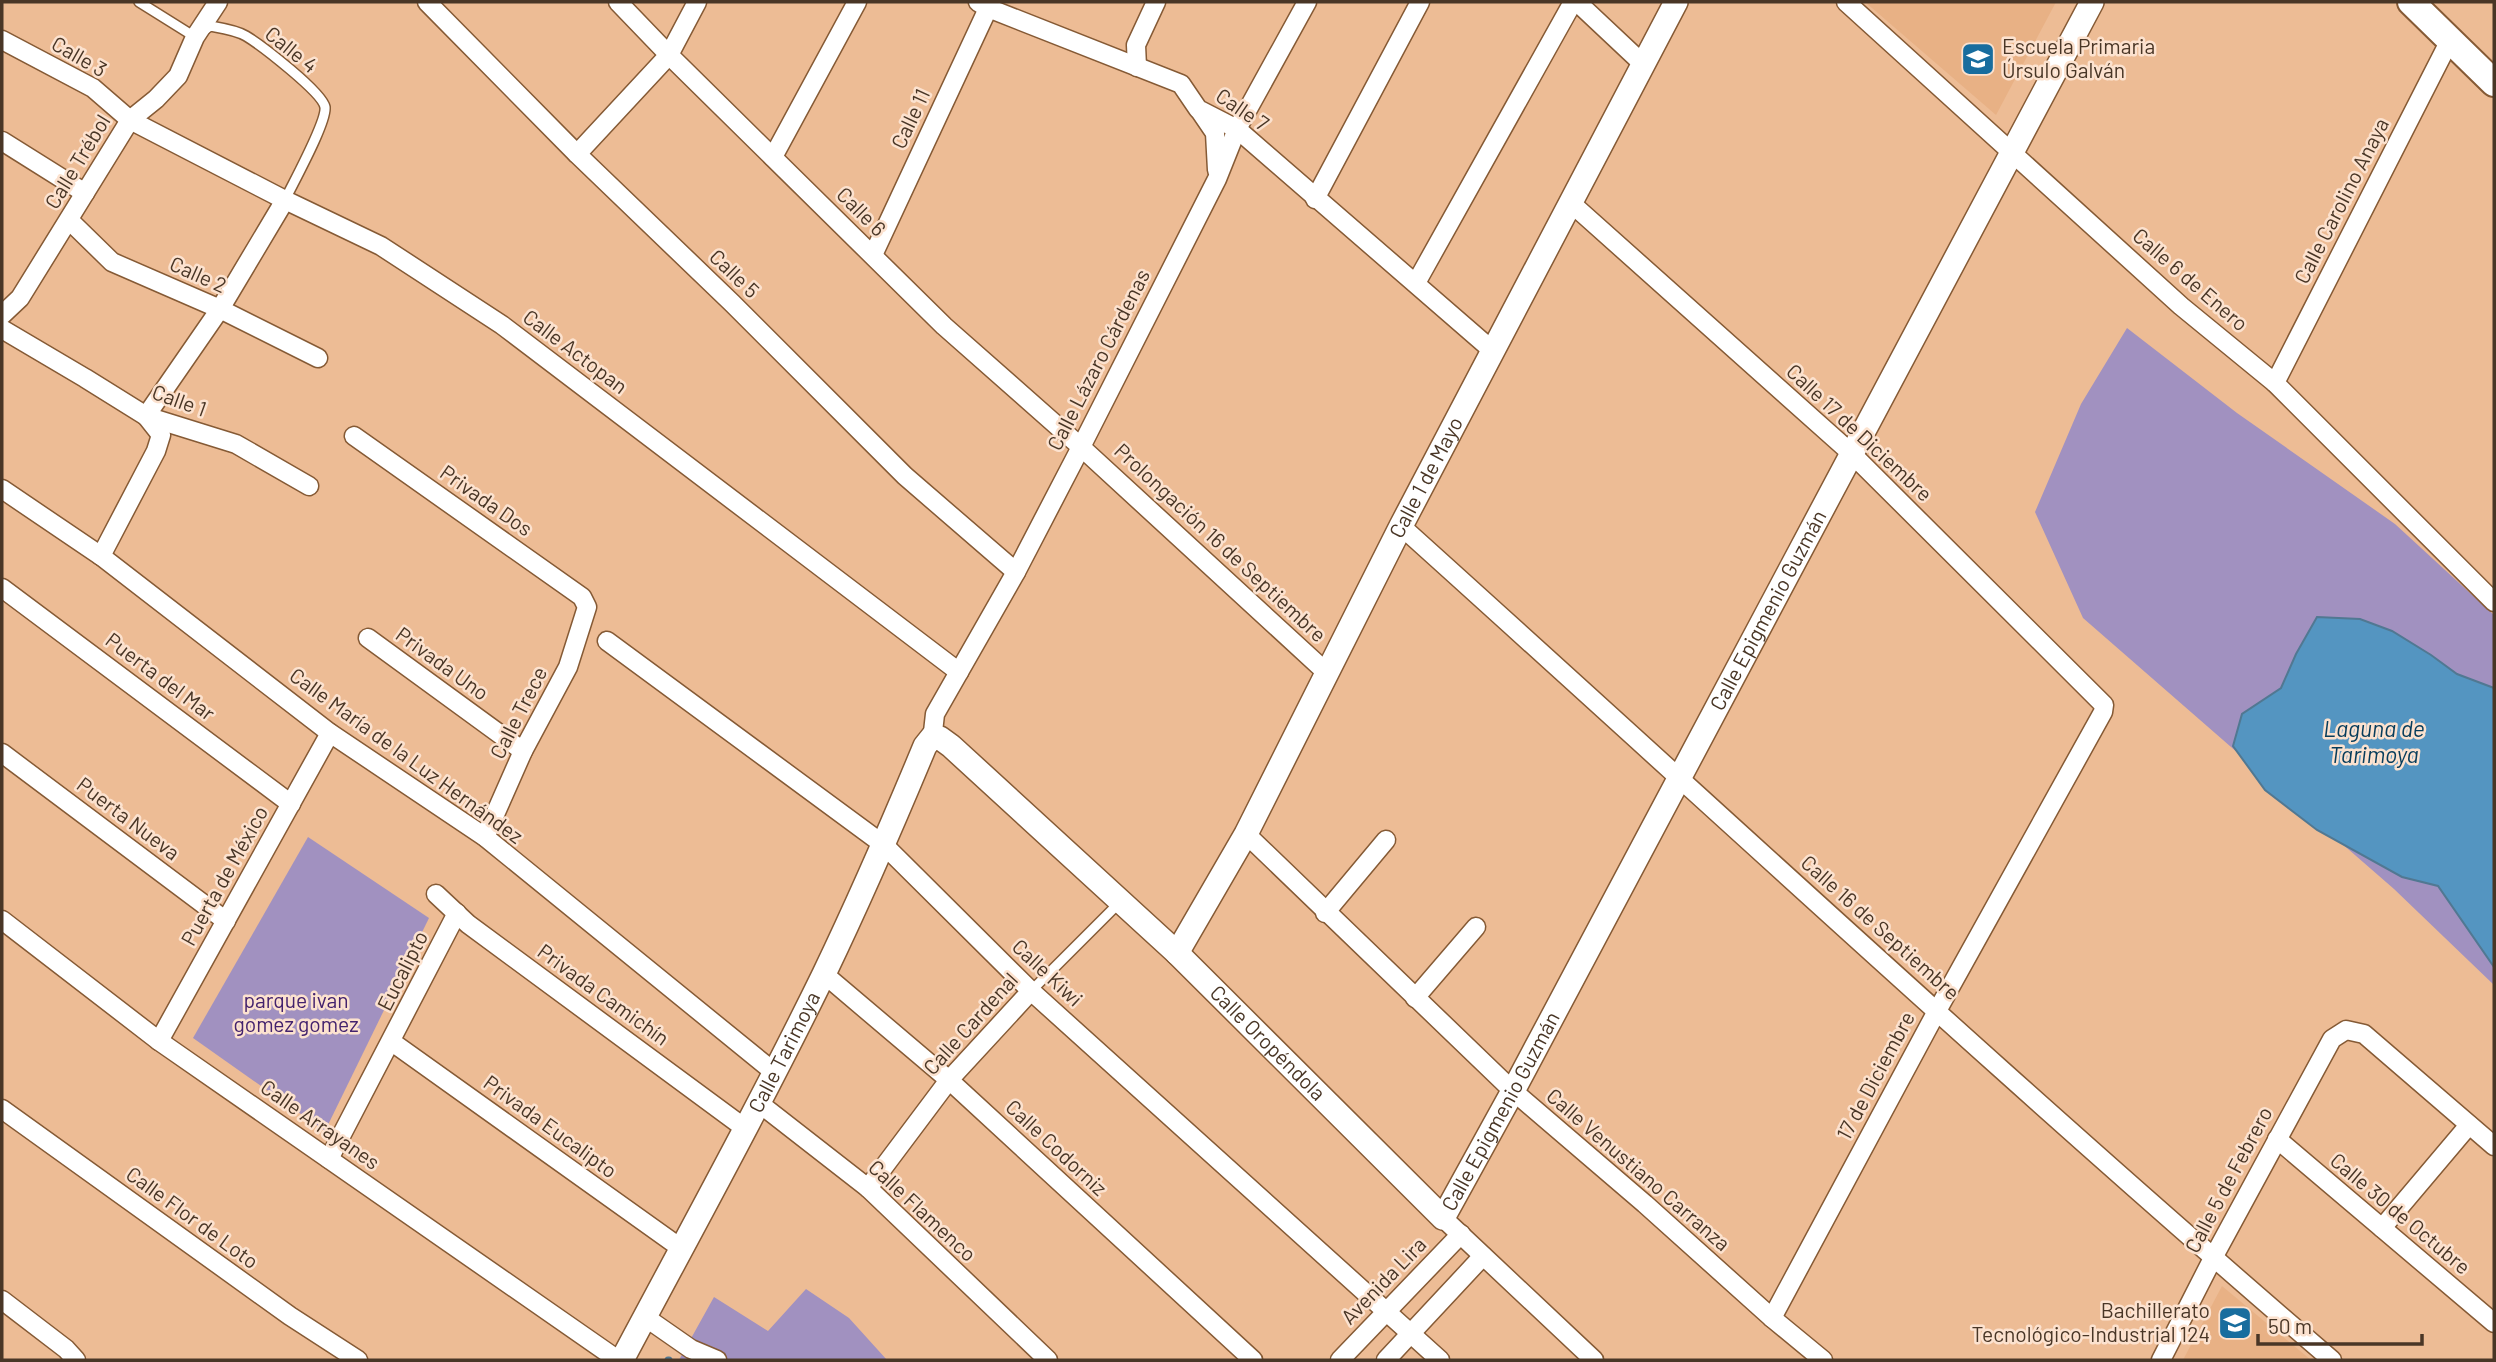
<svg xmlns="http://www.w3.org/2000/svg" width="2496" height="1362" font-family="Barlow,sans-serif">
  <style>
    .built { fill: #e8b185 }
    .green { fill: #a191c0 }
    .water { fill: #5495c1; stroke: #517892; stroke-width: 2 }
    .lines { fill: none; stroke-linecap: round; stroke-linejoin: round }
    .stream { stroke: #517892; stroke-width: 7 }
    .service-casing { stroke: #855a35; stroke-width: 12 }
    .minor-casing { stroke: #855a35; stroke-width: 21 }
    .tertiary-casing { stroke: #855a35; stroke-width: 26 }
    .secondary-casing { stroke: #855a35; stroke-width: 30 }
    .service { stroke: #fff; stroke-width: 9 }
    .minor { stroke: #fff; stroke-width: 18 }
    .tertiary { stroke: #fff; stroke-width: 23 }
    .secondary { stroke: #fff; stroke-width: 26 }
    .labels { text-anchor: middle; stroke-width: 5; stroke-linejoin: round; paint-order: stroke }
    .poi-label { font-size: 21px; fill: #493626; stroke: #fce2cf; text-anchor: start }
    .street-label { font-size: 21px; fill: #493626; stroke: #fce2cf }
    .park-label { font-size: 21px; fill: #43226d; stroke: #fce2cf }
    .water-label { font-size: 23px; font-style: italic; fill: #063c5b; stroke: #fce2cf }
  </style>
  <rect width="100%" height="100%" fill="#edbc95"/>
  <g class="built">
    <path d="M1865 2H2056L1996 115Z"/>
    <path d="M2222 1286 2311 1360H2183Z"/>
  </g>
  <g class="green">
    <path d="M2127 328 2237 413 2395 524 2494 615V985L2394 889 2083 618 2035 512 2081 404Z"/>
    <path d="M308 837 429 918 325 1131 193 1038Z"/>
    <path d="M806 1289 849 1318 887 1360H679L714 1297 768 1331Z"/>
  </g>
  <path class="water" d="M2317 617 2360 619 2392 631 2431 655 2457 674 2494 688V967L2438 886 2402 877 2317 830 2265 790 2233 746 2242 714 2281 688 2296 654Z"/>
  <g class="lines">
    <path class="stream" d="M668 1360H669"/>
    <g class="service-casing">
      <g id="service">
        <path d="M139 2 195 37 210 26C221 28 236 30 246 36 261 45 322 92 325 107 327 122 293 183 285 200"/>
        <path d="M1031 991 1119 903"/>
      </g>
    </g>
    <g class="minor-casing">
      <g id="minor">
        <path d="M427 2 577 154 732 303 905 476 1016 572"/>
        <path d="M618 2 669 55 944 326 1081 447 1327 673"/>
        <path d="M978 2 988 8 1181 84 1198 109 1237 129 1493 351"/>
        <path d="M1577 2 1643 64"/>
        <path d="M1846 2 2181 306 2275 383 2494 602"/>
        <path d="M2 40 93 88 130 120 285 200 381 246 502 325 959 672"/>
        <path d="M1137 67 1136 45 1156 2"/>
        <path d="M1200 111 1215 133 1217 170"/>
        <path d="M2 141 85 193"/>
        <path d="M577 154 669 55 697 2"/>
        <path d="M773 157 857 2"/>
        <path d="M1315 199 1420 2"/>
        <path d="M1571 203 1851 453 2104 705 2103 712 1937 1011 1772 1318"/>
        <path d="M69 220 112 262 220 309 318 358"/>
        <path d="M873 255 991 2"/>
        <path d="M1416 283 1573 2"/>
        <path d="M2 315 20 298 130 120 156 99 178 76 195 37 218 2"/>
        <path d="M2 329 85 378 146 416 236 444 309 486"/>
        <path d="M2275 383 2450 40"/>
        <path d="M354 436 582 597 587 607 568 667 523 751 485 837"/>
        <path d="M2 489 101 556 330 733 485 837 774 1072"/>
        <path d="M1401 526C1711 805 2016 1089 2332 1360"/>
        <path d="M101 556 156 451 161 435 146 416 220 309 285 200"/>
        <path d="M2 588 291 804"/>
        <path d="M368 638 523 751"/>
        <path d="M607 641 884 845 1031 991 1440 1360"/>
        <path d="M936 737 933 732 935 714 1016 572 1081 447 1217 179 1237 129 1307 2"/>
        <path d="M2 753 226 921"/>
        <path d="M1246 834 1513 1091 1645 1204 1772 1318 1823 1360"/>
        <path d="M436 894 468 924 746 1129"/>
        <path d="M1325 913 1386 840"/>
        <path d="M2 920 159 1041 618 1360"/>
        <path d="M824 974 949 1080 1253 1360"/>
        <path d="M1415 998 1476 927"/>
        <path d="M159 1041 330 733"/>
        <path d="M392 1042 682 1249"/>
        <path d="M759 1103 868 1188 1048 1360"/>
        <path d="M2 1109 290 1316 358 1360"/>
        <path d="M2277 1139 2494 1323"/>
        <path d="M329 1159 457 913"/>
        <path d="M868 1188 949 1080 1031 991"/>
        <path d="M1443 1218 1594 1360"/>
        <path d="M2382 1228 2469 1125"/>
        <path d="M2 1300 66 1349 76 1360"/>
        <path d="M645 1317 691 1349 717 1360"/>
        <path d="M1340 1360 1461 1234"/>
        <path d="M1386 1360 1483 1256"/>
        <path d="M2161 1360 2213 1258 2332 1039 2346 1030 2364 1034 2494 1146"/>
      </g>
    </g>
    <g class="tertiary-casing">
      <g id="tertiary">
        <path id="s1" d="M1177 953 1246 834 1401 526 1676 2"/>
        <path id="s2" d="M622 1360C690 1232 760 1105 824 974 860 899 893 823 925 746L933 736 940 738 951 746 1177 953 1443 1218 1513 1091 2092 2"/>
      </g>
    </g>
    <g class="secondary-casing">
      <path id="secondary" d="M2411 2 2494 83"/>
    </g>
    <use href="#service" class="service"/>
    <use href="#minor" class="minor"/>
    <use href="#tertiary" class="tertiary"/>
    <use href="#secondary" class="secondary"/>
  </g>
  <defs>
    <g id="school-square" transform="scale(1.75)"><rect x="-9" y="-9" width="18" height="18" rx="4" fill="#186d9e" stroke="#fce2cf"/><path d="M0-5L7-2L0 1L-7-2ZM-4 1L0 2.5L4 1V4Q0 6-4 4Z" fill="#fff"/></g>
  </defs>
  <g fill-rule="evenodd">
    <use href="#school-square" x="1978" y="59"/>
    <use href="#school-square" x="2235" y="1323"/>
  </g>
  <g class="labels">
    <g class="poi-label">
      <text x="2002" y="54">Escuela Primaria<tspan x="2002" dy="24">Úrsulo Galván</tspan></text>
      <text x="2210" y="1318" text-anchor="end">Bachillerato<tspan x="2210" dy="24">Tecnológico-Industrial 124</tspan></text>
    </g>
    <g class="street-label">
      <text transform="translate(291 50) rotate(39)" y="7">Calle 4</text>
      <text transform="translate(79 57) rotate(30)" y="7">Calle 3</text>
      <text transform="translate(1242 110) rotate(34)" y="7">Calle 7</text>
      <text transform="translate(911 119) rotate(-65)" y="7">Calle 11</text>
      <text transform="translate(78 162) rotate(-59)" y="7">Calle Trébol</text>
      <text transform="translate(2342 201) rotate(-63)" y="7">Calle Carolino Anaya</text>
      <text transform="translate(861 212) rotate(45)" y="7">Calle 6</text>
      <text transform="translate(734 274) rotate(44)" y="7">Calle 5</text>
      <text transform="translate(198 275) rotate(24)" y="7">Calle 2</text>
      <text transform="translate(2190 280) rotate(41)" y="7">Calle 6 de Enero</text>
      <text transform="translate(575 352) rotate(37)" y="7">Calle Actopan</text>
      <text transform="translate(1099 360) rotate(-63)" y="7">Calle Lázaro Cárdenas</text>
      <text transform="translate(179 401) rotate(20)" y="7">Calle 1</text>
      <text transform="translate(1859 433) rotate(43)" y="7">Calle 17 de Diciembre</text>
      <text dy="7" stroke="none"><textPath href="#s1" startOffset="537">Calle 1 de Mayo</textPath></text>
      <text transform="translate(486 501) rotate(35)" y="7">Privada Dos</text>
      <text transform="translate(1220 543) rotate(43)" y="7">Prolongación 16 de Septiembre</text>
      <text dy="7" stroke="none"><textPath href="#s2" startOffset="2090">Calle Epigmenio Guzmán</textPath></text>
      <text transform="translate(442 664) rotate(36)" y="7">Privada Uno</text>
      <text transform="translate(160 677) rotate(37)" y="7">Puerta del Mar</text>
      <text transform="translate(519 713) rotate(-63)" y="7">Calle Trece</text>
      <text transform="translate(406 756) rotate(36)" y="7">Calle María de la Luz Hernández</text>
      <text transform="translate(128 819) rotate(37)" y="7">Puerta Nueva</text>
      <text transform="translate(225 876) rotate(-61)" y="7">Puerta de México</text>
      <text transform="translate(1880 928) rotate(42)" y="7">Calle 16 de Septiembre</text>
      <text transform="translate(403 971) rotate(-63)" y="7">Eucalipto</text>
      <text transform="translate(1047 973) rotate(43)" y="7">Calle Kiwi</text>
      <text transform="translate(603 995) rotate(36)" y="7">Privada Camichín</text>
      <text transform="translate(971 1024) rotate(-48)" y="7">Calle Cardenal</text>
      <text dy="7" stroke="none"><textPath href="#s2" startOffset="1153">Calle Oropéndola</textPath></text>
      <text dy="7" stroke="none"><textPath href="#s2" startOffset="348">Calle Tarimoya</textPath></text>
      <text transform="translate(1876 1076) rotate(-62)" y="7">17 de Diciembre</text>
      <text dy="7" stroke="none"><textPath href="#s2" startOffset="1522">Calle Epigmenio Guzmán</textPath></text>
      <text transform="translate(320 1125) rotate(35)" y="7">Calle Arrayanes</text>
      <text transform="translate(550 1127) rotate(36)" y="7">Privada Eucalipto</text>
      <text transform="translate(1056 1148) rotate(43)" y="7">Calle Codorniz</text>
      <text transform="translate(1638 1170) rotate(41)" y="7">Calle Venustiano Carranza</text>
      <text transform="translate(2229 1180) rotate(-62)" y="7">Calle 5 de Febrero</text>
      <text transform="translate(922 1211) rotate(43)" y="7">Calle Flamenco</text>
      <text transform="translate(2400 1214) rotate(40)" y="7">Calle 30 de Octubre</text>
      <text transform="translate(192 1218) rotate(36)" y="7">Calle Flor de Loto</text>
      <text transform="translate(1384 1281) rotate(-46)" y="7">Avenida Lira</text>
    </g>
    <g class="park-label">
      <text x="296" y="1008">parque ivan<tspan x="296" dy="24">gomez gomez</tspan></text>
    </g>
    <g class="water-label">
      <text x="2374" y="737">Laguna de<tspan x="2374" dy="26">Tarimoya</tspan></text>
    </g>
  </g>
  <rect width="2496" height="1362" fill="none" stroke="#493626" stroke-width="7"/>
  <path d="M2258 1334v10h164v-10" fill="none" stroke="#493626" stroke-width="3.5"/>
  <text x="2268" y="1334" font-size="21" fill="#493626" stroke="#fce2cf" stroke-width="5" paint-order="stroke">50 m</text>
</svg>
